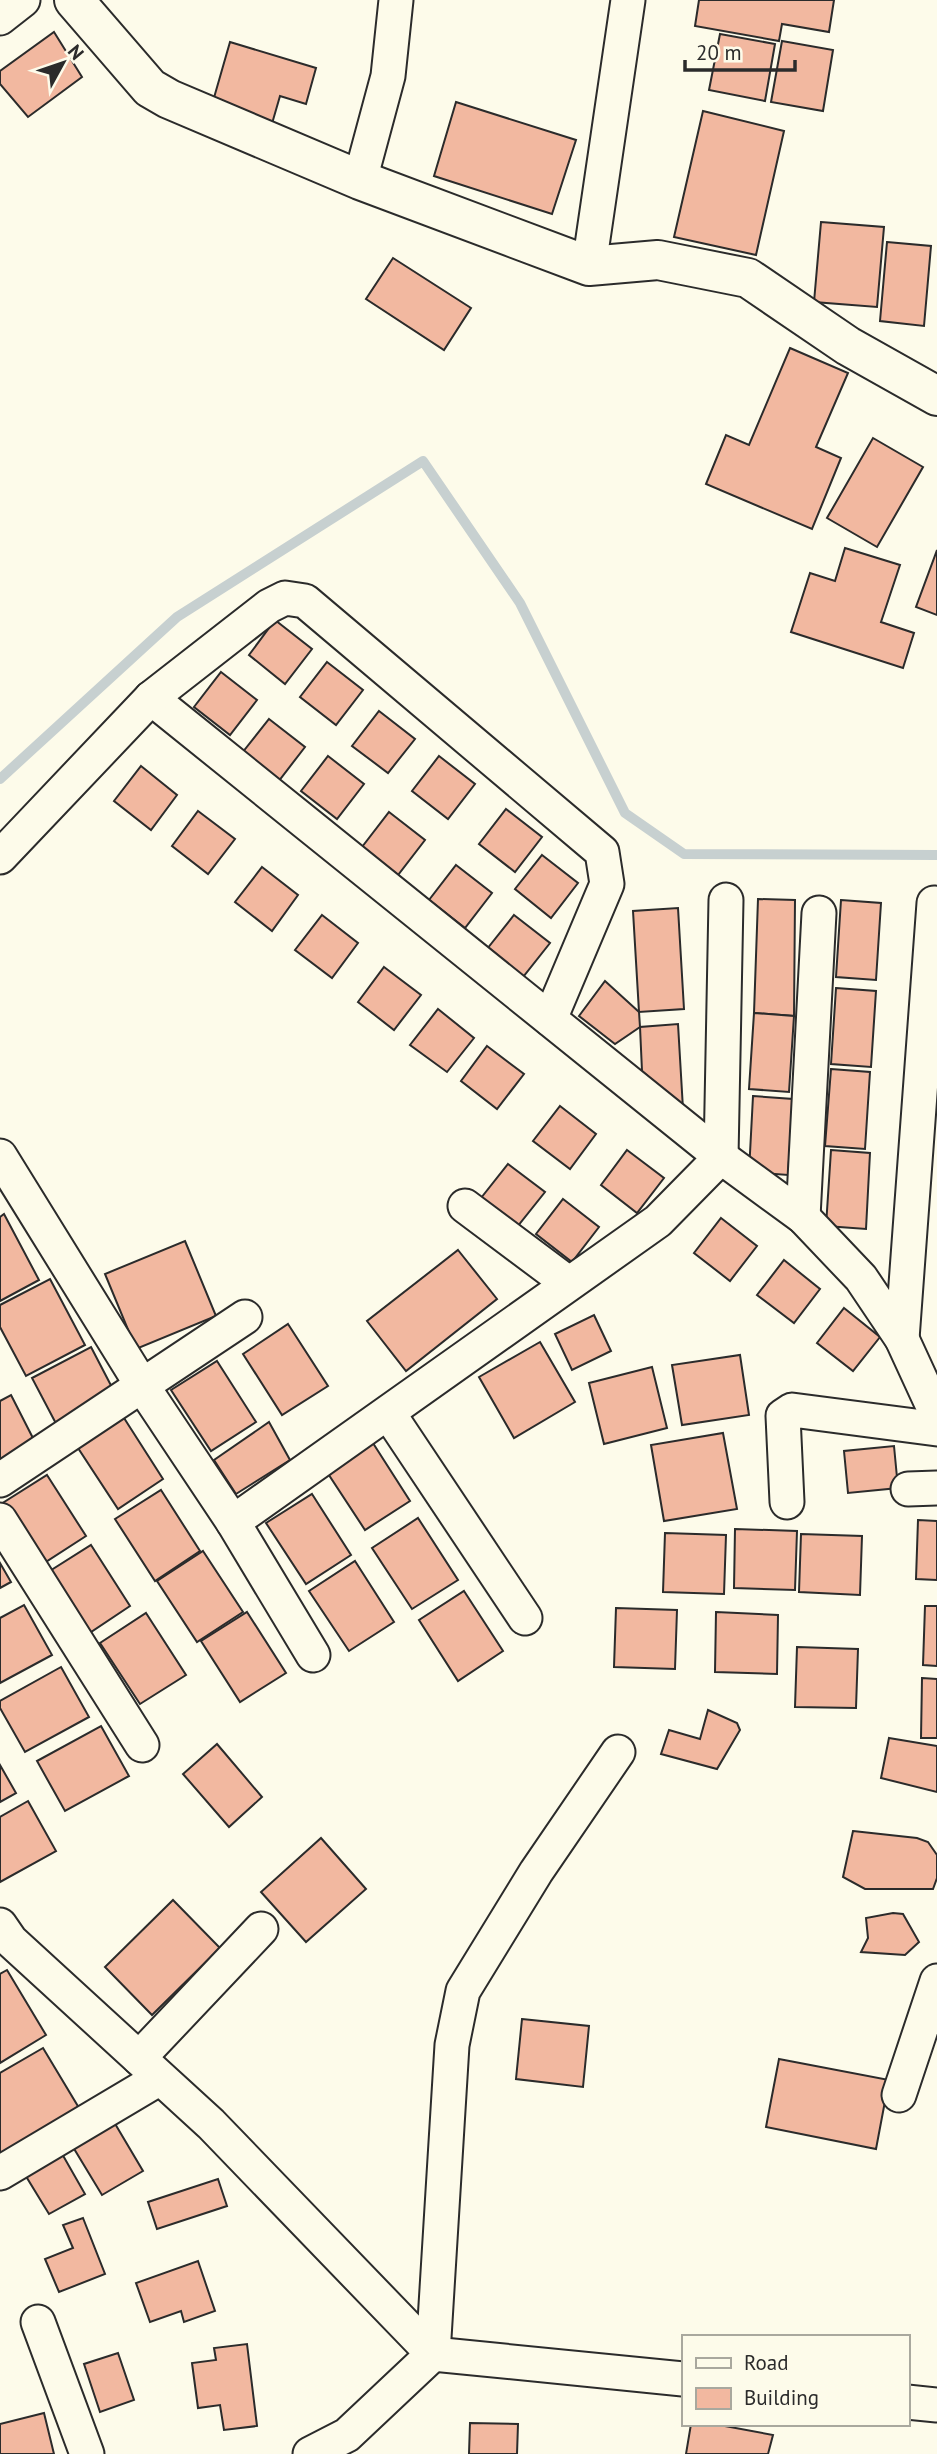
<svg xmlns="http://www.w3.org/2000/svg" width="937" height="2454" font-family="'PT Sans',sans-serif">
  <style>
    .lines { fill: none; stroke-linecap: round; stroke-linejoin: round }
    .stream { stroke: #c7d0d0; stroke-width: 10 }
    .building { fill: #f2b8a0; stroke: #2b2b2b; stroke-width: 2 }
    .street-casing { stroke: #2b2b2b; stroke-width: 37 }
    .secondary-casing { stroke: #2b2b2b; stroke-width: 42 }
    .street { stroke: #fdfbea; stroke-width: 33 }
    .secondary { stroke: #fdfbea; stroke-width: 38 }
  </style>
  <rect width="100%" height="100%" fill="#fdfbea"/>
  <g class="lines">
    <path class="stream" d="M0 779 177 617 423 461 520 603 625 813 684 854 937 855"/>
  </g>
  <g class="building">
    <path d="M699 0H834L829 32 782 24 779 41 695 26Z"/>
    <path d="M54 32 82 77 28 117 0 84V71Z"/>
    <path d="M720 34 775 44 765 101 709 90Z"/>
    <path d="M782 41 833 50 823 111 771 102Z"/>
    <path d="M230 42 316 68 306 104 280 96 269 134 209 115Z"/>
    <path d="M456 102 576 140 552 214 434 176Z"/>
    <path d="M703 111 784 131 756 255 674 237Z"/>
    <path d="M821 222 884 227 877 307 814 302Z"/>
    <path d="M887 242 931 246 924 326 880 321Z"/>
    <path d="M393 258 471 308 444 350 366 299Z"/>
    <path d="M790 348 848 373 816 447 841 458 812 529 706 484 726 435 749 445Z"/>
    <path d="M873 438 923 467 877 547 827 518Z"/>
    <path d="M845 548 900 565 881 622 914 633 903 668 791 632 810 573 835 581Z"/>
    <path d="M937 550V615L916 607Z"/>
    <path d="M275 620 312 649 285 684 249 655Z"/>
    <path d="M327 662 363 690 336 725 300 697Z"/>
    <path d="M221 672 257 700 230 735 194 707Z"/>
    <path d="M379 711 415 739 388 773 352 746Z"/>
    <path d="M269 719 305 747 278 782 242 753Z"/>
    <path d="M328 756 364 784 337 819 301 791Z"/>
    <path d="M439 756 475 784 448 819 412 791Z"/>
    <path d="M141 766 177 795 151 830 114 801Z"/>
    <path d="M506 809 542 837 515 872 479 844Z"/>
    <path d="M198 811 235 839 208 874 172 846Z"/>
    <path d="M389 812 425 840 398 875 362 847Z"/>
    <path d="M542 855 578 883 551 918 515 889Z"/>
    <path d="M456 865 492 893 465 928 429 900Z"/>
    <path d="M262 867 298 895 272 931 235 902Z"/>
    <path d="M758 899 795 900 794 1016 754 1013Z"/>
    <path d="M841 900 881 903 876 980 836 977Z"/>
    <path d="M678 908 684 1009 639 1012 633 911Z"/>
    <path d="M322 915 358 943 332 978 295 950Z"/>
    <path d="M514 915 550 943 523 977 487 949Z"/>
    <path d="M384 967 421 995 394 1030 358 1002Z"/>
    <path d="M605 981 639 1012 640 1027 615 1044 579 1016Z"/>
    <path d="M836 988 876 991 871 1067 831 1064Z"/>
    <path d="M438 1009 474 1038 447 1072 410 1045Z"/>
    <path d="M754 1013 794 1016 789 1092 749 1089Z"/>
    <path d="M678 1024 683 1109 642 1071 640 1027Z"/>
    <path d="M487 1046 524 1074 497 1109 461 1081Z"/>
    <path d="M831 1069 870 1072 865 1149 825 1146Z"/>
    <path d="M753 1096 793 1099 788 1175 749 1172Z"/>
    <path d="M560 1106 596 1134 570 1169 533 1141Z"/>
    <path d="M627 1150 664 1178 637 1213 601 1185Z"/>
    <path d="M831 1150 870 1153 866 1229 826 1226Z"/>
    <path d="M508 1164 545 1192 517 1227 481 1198Z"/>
    <path d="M563 1199 599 1227 572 1262 536 1234Z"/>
    <path d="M4 1214 39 1280 0 1301V1217Z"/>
    <path d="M721 1218 757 1246 730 1281 694 1253Z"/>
    <path d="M185 1241 216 1316 136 1349 105 1274Z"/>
    <path d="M458 1250 497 1299 406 1371 367 1321Z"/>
    <path d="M784 1260 820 1289 794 1323 757 1295Z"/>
    <path d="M50 1279 85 1345 26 1376 0 1327V1305Z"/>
    <path d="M844 1308 880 1337 853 1371 817 1343Z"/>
    <path d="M594 1315 611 1351 572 1370 555 1334Z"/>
    <path d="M288 1324 328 1386 282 1415 243 1354Z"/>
    <path d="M540 1342 575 1402 514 1438 479 1377Z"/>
    <path d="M91 1347 117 1397 61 1433 32 1378Z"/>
    <path d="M740 1355 749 1415 682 1425 672 1365Z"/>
    <path d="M217 1361 256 1422 211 1451 171 1390Z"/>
    <path d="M652 1367 667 1428 604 1444 589 1383Z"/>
    <path d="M11 1395 38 1448 0 1472V1401Z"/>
    <path d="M124 1418 163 1479 118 1509 78 1448Z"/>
    <path d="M269 1422 290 1460 236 1494 214 1460Z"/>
    <path d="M723 1433 737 1509 664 1521 651 1445Z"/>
    <path d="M371 1440 410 1501 365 1530 325 1469Z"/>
    <path d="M894 1446 898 1488 848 1493 844 1451Z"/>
    <path d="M47 1475 86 1536 41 1565 1 1504Z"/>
    <path d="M161 1490 200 1551 155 1581 115 1519Z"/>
    <path d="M312 1494 351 1555 306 1584 266 1523Z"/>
    <path d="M418 1518 458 1580 412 1609 372 1548Z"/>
    <path d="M918 1520 937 1521V1580L916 1579Z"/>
    <path d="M735 1529 797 1531 795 1590 734 1588Z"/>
    <path d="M665 1533 726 1535 724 1594 663 1592Z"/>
    <path d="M801 1534 862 1536 860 1595 799 1592Z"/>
    <path d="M91 1545 130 1606 85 1636 45 1574Z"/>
    <path d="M203 1551 243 1612 197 1642 157 1581Z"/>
    <path d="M355 1561 394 1622 349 1651 309 1591Z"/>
    <path d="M0 1563 11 1582 0 1588Z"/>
    <path d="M464 1591 503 1651 458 1681 419 1620Z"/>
    <path d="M24 1605 52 1655 0 1683V1618Z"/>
    <path d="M925 1606H937V1666L923 1665Z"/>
    <path d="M616 1608 677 1610 675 1669 614 1667Z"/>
    <path d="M247 1612 286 1673 240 1702 201 1641Z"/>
    <path d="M716 1612 778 1615 777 1674 715 1672Z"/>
    <path d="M146 1613 186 1675 140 1704 100 1643Z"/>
    <path d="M797 1647 858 1649 856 1708 795 1707Z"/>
    <path d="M61 1667 89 1717 25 1752 0 1708V1701Z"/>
    <path d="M922 1678 937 1679V1738H921Z"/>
    <path d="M708 1710 737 1723 740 1730 717 1769 661 1754 669 1730 700 1739Z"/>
    <path d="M101 1726 129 1776 65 1811 37 1761Z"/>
    <path d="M889 1738 937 1746V1792L881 1778Z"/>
    <path d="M217 1744 262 1797 229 1827 183 1774Z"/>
    <path d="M0 1765 16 1793 0 1802Z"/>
    <path d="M28 1801 56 1851 0 1882V1817Z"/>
    <path d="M853 1831 917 1838 928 1842 937 1855V1878L933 1889H865L843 1877Z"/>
    <path d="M321 1838 366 1889 306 1942 261 1892Z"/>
    <path d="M173 1900 220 1948 152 2015 105 1967Z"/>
    <path d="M893 1913 903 1914 919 1942 905 1955 861 1952 868 1938 866 1918Z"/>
    <path d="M7 1970 46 2035 0 2063V1974Z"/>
    <path d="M522 2019 589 2026 583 2087 516 2079Z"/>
    <path d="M43 2048 79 2108 0 2155V2073Z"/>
    <path d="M779 2059 889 2080 876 2149 766 2127Z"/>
    <path d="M114 2122 143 2171 102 2195 73 2147Z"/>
    <path d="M61 2152 85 2194 49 2214 24 2173Z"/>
    <path d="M218 2179 227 2206 157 2229 148 2202Z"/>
    <path d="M83 2218 105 2274 59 2292 45 2259 73 2248 63 2225Z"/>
    <path d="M198 2261 215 2311 184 2322 181 2311 150 2322 136 2283Z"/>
    <path d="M247 2344 257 2426 224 2430 220 2405 198 2408 192 2363 216 2360 214 2348Z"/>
    <path d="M118 2353 134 2400 100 2412 84 2364Z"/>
    <path d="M44 2413 54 2454H0V2424Z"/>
    <path d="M470 2423 518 2424 517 2454H469Z"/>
    <path d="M691 2424H714L773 2435 768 2454H686Z"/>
  </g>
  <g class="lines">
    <g class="street-casing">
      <g id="street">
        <path d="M0 18 23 0"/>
        <path d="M360 180 388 76 396 0"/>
        <path d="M589 266 628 0"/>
        <path d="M151 698 721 1157 803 1217 861 1278 902 1339 937 1415"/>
        <path d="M0 857 151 698 269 606 285 598 305 601 602 852 607 884 550 1019"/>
        <path d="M0 1156 143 1387 233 1522 313 1655"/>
        <path d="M465 1206 568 1283"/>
        <path d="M803 1217 819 913"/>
        <path d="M902 1339 934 903"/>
        <path d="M389 1414 525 1618"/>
        <path d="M0 1480 245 1317"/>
        <path d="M908 1489 937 1488"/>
        <path d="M787 1502 783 1416 792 1410 937 1429"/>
        <path d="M0 1520 142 1745"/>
        <path d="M233 1522 658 1221 721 1157 726 900"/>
        <path d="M0 1925 11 1941 211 2124 433 2354 683 2379"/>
        <path d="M139 2058 261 1929"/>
        <path d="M899 2095 937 1981"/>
        <path d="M0 2173 160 2078"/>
        <path d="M38 2322 87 2454"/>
        <path d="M907 2402 937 2405"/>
        <path d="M310 2454 347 2435 433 2354 452 2045 463 1991 536 1872 618 1752"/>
      </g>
    </g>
    <g class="secondary-casing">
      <path id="secondary" d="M74 0 150 88 169 99 360 180 589 266 658 260 748 278 848 346 937 396"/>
    </g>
    <use href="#street" class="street"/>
    <use href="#secondary" class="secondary"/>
  </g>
  <rect x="682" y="2335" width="228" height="91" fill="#fdfbea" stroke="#a9a89e" stroke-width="2"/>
  <rect x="696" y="2358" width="35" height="10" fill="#fdfbea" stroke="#a9a89e" stroke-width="2"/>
  <text x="744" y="2370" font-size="21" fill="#2b2b2b">Road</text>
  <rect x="696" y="2388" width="35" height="21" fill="#f2b8a0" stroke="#a9a89e" stroke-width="2"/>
  <text x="744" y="2405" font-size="21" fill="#2b2b2b">Building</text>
  <g transform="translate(63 63) rotate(50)" stroke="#fdfbea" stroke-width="5" paint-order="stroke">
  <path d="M0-5L12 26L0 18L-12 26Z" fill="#2b2b2b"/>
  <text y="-10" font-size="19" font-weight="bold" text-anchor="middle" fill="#2b2b2b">N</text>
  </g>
  <path d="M685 60v10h110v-10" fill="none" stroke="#2b2b2b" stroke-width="3.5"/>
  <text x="696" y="60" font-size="21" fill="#2b2b2b" stroke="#fdfbea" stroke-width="5" paint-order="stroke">20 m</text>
</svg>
